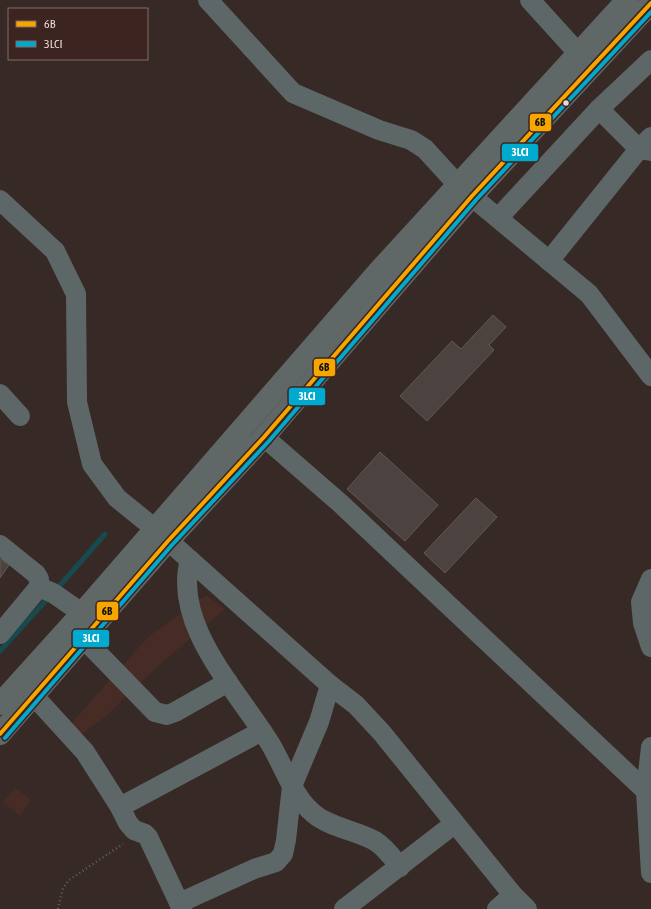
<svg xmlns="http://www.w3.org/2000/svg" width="651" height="909" font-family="'Asap Condensed',sans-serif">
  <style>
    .built { fill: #472c25 }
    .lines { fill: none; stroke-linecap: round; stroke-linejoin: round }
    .stream { stroke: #174a4e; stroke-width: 5 }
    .building { fill: #4c423f; stroke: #645855 }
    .path { stroke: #616162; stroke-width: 2.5; stroke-dasharray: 1 3; stroke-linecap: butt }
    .minor { stroke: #5e6767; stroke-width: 20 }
    .major { stroke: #606767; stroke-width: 22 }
    .bus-1-casing { stroke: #3c2520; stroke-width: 7 }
    .bus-2-casing { stroke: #3c2520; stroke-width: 7 }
    .bus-1 { stroke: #f7a600; stroke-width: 4 }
    .bus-2 { stroke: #00a9ce; stroke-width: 4 }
    .bus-dot { fill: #e9d9d5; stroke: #3c2520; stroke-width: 1.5 }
    .line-badge { stroke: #3c2520; stroke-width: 1.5 }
    .badge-label { font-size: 11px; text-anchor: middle; font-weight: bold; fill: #fff }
    .pale-badge-label { font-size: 11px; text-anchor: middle; font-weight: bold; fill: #111 }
  </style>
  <rect width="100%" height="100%" fill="#362926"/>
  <g class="built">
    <path d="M206 595 225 609 158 666 106 716 74 740 66 729 148 637Z"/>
    <path d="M16 788 31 800 20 816 3 802Z"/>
  </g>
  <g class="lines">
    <g class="stream">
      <path d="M56 590 105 534"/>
      <path d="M0 651 50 596"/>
    </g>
  </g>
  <g class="building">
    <path d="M493 315 506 327 489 345 494 350 427 421 400 396 452 341 461 349Z"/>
    <path d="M380 452 438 505 405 541 347 489Z"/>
    <path d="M476 498 497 517 445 573 424 553Z"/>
    <path d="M1 559 9 565 0 578V561Z"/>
  </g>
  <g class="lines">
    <path class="path" d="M58 909 63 888 69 880 123 844"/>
    <g class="minor">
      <path d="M208 0 293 93 379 130 411 140 425 149 458 185 589 294 651 376"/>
      <path d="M530 0 579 54"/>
      <path d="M599 109 639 149 651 151"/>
      <path d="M0 200 55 251 76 294 77 402 92 464 117 498 154 528 330 685 356 705 382 733 513 895 527 909"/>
      <path d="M498 218 599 109 651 60"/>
      <path d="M549 261 639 149 651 137"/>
      <path d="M0 394 20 416"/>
      <path d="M264 437 340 503 646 791"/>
      <path d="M0 545 36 574 39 579V587"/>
      <path d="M190 560C172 626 239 692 271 745 284 767 293 797 314 814 331 828 356 830 375 841 385 847 393 858 400 867"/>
      <path d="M651 579 641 602 643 623 651 647"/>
      <path d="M0 634 39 587 53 593 82 613"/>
      <path d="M83 638 155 712 167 715 175 712 228 682"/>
      <path d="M33 695 85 752 120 807 128 823 134 830 145 834 148 837 182 909"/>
      <path d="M651 747 646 791 651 873"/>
      <path d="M120 807 262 731"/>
      <path d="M179 903 254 869 276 862 283 854 286 840 292 786 319 722 330 685"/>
      <path d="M344 909 454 824"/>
      <path d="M497 909 513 895"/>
    </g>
    <g class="major">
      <path d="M0 704 82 613 378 272 627 0"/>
      <path d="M0 734 168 541 264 437 472 196 651 3"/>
    </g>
    <g class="bus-1-casing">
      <path id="bus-1" d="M0 734 168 541 264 437 472 196 651 3"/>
    </g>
    <g class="bus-2-casing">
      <path id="bus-2" d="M5 738 172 545 269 441 476 200 651 12"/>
    </g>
    <use href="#bus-1" class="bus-1"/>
    <use href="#bus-2" class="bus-2"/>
  </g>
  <circle class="bus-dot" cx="566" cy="103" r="3.5"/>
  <g class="line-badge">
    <rect x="529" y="113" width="23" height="19" rx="4" fill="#f7a600"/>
    <rect x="501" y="143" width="38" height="19" rx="4" fill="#00a9ce"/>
    <rect x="313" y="358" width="23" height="19" rx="4" fill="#f7a600"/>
    <rect x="288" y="387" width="38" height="19" rx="4" fill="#00a9ce"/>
    <rect x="96" y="601" width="23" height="20" rx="4" fill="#f7a600"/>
    <rect x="72" y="629" width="38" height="19" rx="4" fill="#00a9ce"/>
  </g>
  <g class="badge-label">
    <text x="520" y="156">3LCI</text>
    <text x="307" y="400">3LCI</text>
    <text x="91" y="642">3LCI</text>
  </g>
  <g class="pale-badge-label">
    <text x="540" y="126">6B</text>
    <text x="324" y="371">6B</text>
    <text x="107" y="615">6B</text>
  </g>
  <rect x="8" y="8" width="140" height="52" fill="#3c2520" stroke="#816d68"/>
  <rect x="16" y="21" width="20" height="6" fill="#f7a600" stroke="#816d68"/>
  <text x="44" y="28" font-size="12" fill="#e9d9d5">6B</text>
  <rect x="16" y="41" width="20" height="6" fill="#00a9ce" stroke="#816d68"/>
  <text x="44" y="48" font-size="12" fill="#e9d9d5">3LCI</text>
</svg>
